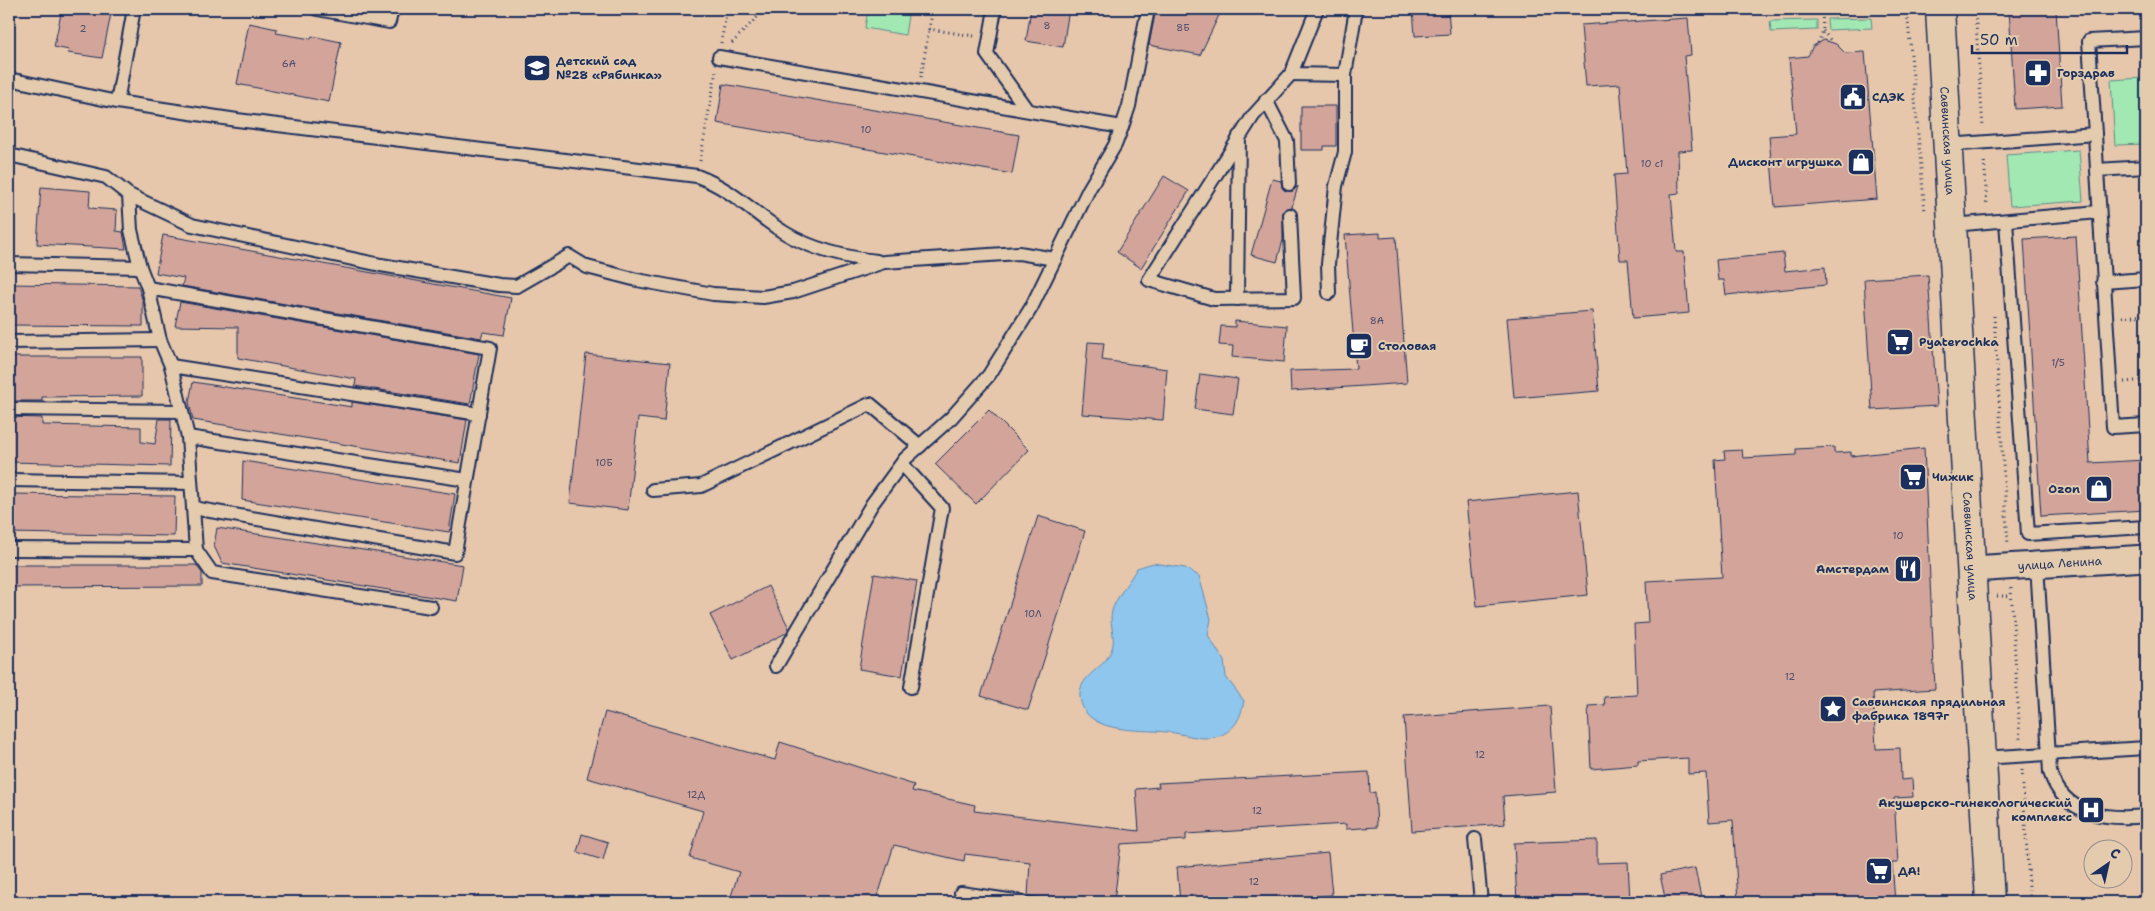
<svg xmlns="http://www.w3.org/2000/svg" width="2155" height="911" font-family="'Shantell Sans',sans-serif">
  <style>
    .green { fill: #a2e8b3; stroke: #5e8c88 }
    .water { fill: #8fc6ed; stroke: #618ab4 }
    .building { fill: #d3a59a; stroke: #1b2f5e }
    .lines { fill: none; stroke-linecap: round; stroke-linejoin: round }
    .service-casing { stroke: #1b2f5e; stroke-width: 16 }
    .minor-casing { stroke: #1b2f5e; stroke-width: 29 }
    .secondary-casing { stroke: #1b2f5e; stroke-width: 31 }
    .path { stroke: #1b2f5e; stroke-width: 3; stroke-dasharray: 1 4; stroke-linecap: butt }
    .service { stroke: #e5cbad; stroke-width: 12 }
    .minor { stroke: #e5cbad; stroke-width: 25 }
    .secondary { stroke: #e5cbad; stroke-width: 28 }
    .labels { text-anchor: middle; stroke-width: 4; stroke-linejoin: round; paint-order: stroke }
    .number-label { font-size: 10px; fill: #494c6d }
    .poi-label { font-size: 12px; font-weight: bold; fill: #1b2f5e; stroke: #e5cbad; text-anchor: start }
    .street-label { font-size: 12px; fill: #1b2f5e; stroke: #e5cbad }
  </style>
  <rect width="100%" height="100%" fill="#e6c7ab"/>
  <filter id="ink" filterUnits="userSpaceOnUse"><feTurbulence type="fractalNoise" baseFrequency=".02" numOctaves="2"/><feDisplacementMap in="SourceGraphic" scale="10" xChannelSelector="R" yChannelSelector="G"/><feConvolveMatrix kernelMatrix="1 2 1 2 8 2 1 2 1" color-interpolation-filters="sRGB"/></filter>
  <g filter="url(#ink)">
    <g class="green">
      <path d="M868 9H909L905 35 865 28Z"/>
      <path d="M1871 18 1872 28 1828 30 1827 19Z"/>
      <path d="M1817 20V30L1771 32 1770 21Z"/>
      <path d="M2143 78 2146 144 2115 145 2111 80Z"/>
      <path d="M2079 150 2083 201 2010 206 2006 155Z"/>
    </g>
    <path class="water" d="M1153 563 1185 568 1199 576 1211 619 1208 635 1224 661 1226 677 1244 701C1241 717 1236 729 1219 736 1203 742 1183 733 1167 732 1140 729 1084 735 1080 697 1078 677 1102 669 1109 655 1119 637 1108 628 1112 611 1115 599 1131 579 1137 568Z"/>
    <g class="building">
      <path d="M62 9H112L102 58 68 53 69 50 54 47Z"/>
      <path d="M1031 9H1069L1063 47 1026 41Z"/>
      <path d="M1156 9H1222L1200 55 1149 45Z"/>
      <path d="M1413 9H1448L1450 34 1415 36Z"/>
      <path d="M2009 9H2056L2062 106 2015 109Z"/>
      <path d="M1688 18 1691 55 1684 56 1692 150 1678 151 1679 193 1671 194 1676 252H1684L1689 313 1633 318 1628 260H1620L1614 175 1627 174 1620 84 1586 86 1581 25Z"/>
      <path d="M249 23 277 29 276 33 311 39 312 36 341 42 329 102 237 84Z"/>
      <path d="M1824 40 1836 44 1845 53 1865 52 1877 199 1775 207 1769 136 1796 134 1789 58 1808 56 1813 46Z"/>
      <path d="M723 84 1019 135 1012 174 717 123Z"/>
      <path d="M1301 106H1336V146H1324V150H1301Z"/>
      <path d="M1164 176 1189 191 1141 268 1117 252Z"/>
      <path d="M1272 179 1281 181 1282 188 1286 191H1293L1298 186 1292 207 1286 208 1283 212V240L1277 262 1251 255Z"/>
      <path d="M41 187 90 191 89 208 117 210 116 231 123 232 126 249 37 244Z"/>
      <path d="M1380 233V238L1396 237 1407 383 1291 391 1290 371 1356 369 1345 235Z"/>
      <path d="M163 235 511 298 504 335 483 332 481 338 182 286 184 278 156 273Z"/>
      <path d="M2076 236 2090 463 2146 460V510L2041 516 2024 239Z"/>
      <path d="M1783 253 1785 271 1825 267 1826 285 1726 295 1724 280H1718L1716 260Z"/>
      <path d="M1928 275 1937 406 1872 410 1864 279Z"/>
      <path d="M9 284 138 286 143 302V326L9 325Z"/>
      <path d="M180 302 479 354 470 404 355 386 356 379 238 358V327L175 326Z"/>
      <path d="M1592 311 1599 391 1514 398 1507 318Z"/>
      <path d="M1235 321 1287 326 1284 362 1232 357 1233 346 1219 345 1221 326 1235 327Z"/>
      <path d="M1088 342 1104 343 1102 360 1167 369 1163 420 1082 414Z"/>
      <path d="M586 354 670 363 664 421 638 418 628 510 570 503Z"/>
      <path d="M9 357H142V396L42 397V401H9Z"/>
      <path d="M1200 374 1238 379 1233 414 1195 409Z"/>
      <path d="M193 382 352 407V402L467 420 460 463 193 420 189 402Z"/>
      <path d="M989 410 1029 450 976 504 935 464Z"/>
      <path d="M9 417 42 418V425L141 427V442L155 444 159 419H171L170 466 9 462Z"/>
      <path d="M1834 447V453L1851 452V456L1924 448 1935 689 1873 693 1876 749 1900 748 1901 780 1912 779 1913 797 1894 798 1898 863H1892L1895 902H1738L1733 820 1709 822 1706 773 1688 774V758L1638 761V765L1591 769 1588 706 1605 705 1604 697 1637 695 1634 624 1648 623 1646 581 1722 577 1715 460 1725 459 1724 451 1742 450 1743 458 1796 455V449Z"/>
      <path d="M243 461 455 494 449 532 242 500Z"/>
      <path d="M1578 491 1588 595 1477 606 1466 502Z"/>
      <path d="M9 494 175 496 174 536 9 533Z"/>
      <path d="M1038 516 1085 531 1028 710 981 696Z"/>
      <path d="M217 528 463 565 457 601 222 563 214 546Z"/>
      <path d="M9 565H196L202 573V586L9 587Z"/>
      <path d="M874 574 917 581 902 676 859 669Z"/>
      <path d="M768 586 789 628 786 633 733 660 710 615Z"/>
      <path d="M1550 706 1556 792 1503 796 1505 824 1412 831 1404 717Z"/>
      <path d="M605 712 775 760 780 742 914 785 912 791 975 805 974 811 1139 831 1136 789 1159 787 1158 783 1369 772 1370 793 1375 792 1377 827 1346 829V824L1186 834V840L1121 844 1114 902H1077L1028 896 1030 862 965 854 964 861 894 845 876 902H729L739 872 690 858 703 811 587 778Z"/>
      <path d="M582 834 608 842 603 860 577 852Z"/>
      <path d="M1597 840V863L1628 862 1630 902H1517L1514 843Z"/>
      <path d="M1328 853 1332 895 1249 902H1180L1177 867Z"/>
      <path d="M1695 868 1702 902H1666L1660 875Z"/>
    </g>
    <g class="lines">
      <g class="service-casing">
        <g id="service">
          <path d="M317 9 389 22 392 9"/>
          <path d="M995 9 987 54 1027 110"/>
          <path d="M719 57 1122 127"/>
          <path d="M1291 74 1345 75"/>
          <path d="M9 79 117 102 237 120 697 176C736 191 752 213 785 233 811 249 847 258 877 261"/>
          <path d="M1266 100 1287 141 1289 184"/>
          <path d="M117 102 134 9"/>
          <path d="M2095 134 2097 170"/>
          <path d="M1948 145 2095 134 2089 41 2146 38"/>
          <path d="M9 155 106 177 129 195 192 225 381 265 499 285 517 286 569 256 587 267 637 280 713 294 763 297 793 292 884 262 1019 253 1055 259"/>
          <path d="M2146 167 2097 170 2113 427 2146 425"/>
          <path d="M1290 215 1294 298 1214 299 1149 280 1253 116 1291 74 1317 9"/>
          <path d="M2006 221 2028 534 2146 527"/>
          <path d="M1953 225 2099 212"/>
          <path d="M9 264 140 267"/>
          <path d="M2103 282 2146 279"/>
          <path d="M148 288 490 348 455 553 193 508"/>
          <path d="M1329 293 1328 264 1336 186 1345 152V75L1356 9"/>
          <path d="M1237 299 1239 136"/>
          <path d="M9 342 160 340"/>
          <path d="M171 366 479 414"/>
          <path d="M9 409 182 411"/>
          <path d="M188 437 467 480"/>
          <path d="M902 464 942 508 911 687"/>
          <path d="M9 480 191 483"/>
          <path d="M653 490 701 486 870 404 920 446"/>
          <path d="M9 549 196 550 188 437 171 366 160 340 148 288 140 267 131 230 129 195"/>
          <path d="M196 550 212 573 431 607"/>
          <path d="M2037 565 2050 772C2064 816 2107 820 2146 816"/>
          <path d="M776 666 872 504 905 459 951 418 989 375 1031 308 1089 189 1115 145 1122 127 1129 106 1148 9"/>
          <path d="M1981 758 2146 748"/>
          <path d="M1475 839 1481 902"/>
          <path d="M961 893 1022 902"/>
        </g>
      </g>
      <g class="minor-casing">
        <g id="minor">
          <path id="s1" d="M1972 569 2146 558"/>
        </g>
      </g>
      <g class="secondary-casing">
        <g id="secondary">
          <path id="s2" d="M1940 9 1990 902"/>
        </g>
      </g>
      <g class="path">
        <path d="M933 9 929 29 974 36"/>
        <path d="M1907 9 1925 213"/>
        <path d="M1975 9 1983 128"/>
        <path d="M1823 31 1831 41"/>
        <path d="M721 43 727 9"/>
        <path d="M732 43 765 9"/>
        <path d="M1818 43 1823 31 1822 9"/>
        <path d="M921 77 929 29"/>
        <path d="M1984 157 1987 205"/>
        <path d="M700 161 716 71"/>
        <path d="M1994 316 2008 545"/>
        <path d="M2122 317 2146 315"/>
        <path d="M2124 382 2146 380"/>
        <path d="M2011 588 2020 739"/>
        <path d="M1997 596H2011"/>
        <path d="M2022 770 2030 902"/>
      </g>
      <use href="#service" class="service"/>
      <use href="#minor" class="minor"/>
      <use href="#secondary" class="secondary"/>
    </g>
  </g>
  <defs>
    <g id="school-square" transform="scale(1.4375)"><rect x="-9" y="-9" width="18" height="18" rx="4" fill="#1b2f5e" stroke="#e5cbad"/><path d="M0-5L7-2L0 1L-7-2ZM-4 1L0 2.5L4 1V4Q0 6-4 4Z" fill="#fff"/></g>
    <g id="pharmacy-square" transform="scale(1.4375)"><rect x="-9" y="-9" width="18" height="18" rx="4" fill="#1b2f5e" stroke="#e5cbad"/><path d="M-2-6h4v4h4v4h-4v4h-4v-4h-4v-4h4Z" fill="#fff"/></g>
    <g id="civic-square" transform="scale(1.4375)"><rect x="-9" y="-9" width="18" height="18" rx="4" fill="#1b2f5e" stroke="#e5cbad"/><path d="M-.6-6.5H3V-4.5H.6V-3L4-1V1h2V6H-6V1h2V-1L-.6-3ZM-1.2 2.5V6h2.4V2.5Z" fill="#fff"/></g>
    <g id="shop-square" transform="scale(1.4375)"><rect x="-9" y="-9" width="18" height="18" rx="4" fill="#1b2f5e" stroke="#e5cbad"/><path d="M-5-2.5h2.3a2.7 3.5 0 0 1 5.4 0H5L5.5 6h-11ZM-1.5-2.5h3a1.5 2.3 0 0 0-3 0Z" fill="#fff"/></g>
    <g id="supermarket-square" transform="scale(1.4375)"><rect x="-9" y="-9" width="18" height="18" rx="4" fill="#1b2f5e" stroke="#e5cbad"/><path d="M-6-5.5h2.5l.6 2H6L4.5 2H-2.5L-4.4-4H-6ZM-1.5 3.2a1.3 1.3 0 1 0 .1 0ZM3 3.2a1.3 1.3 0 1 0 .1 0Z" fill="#fff"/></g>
    <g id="cafe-square" transform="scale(1.4375)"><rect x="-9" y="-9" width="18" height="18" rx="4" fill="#1b2f5e" stroke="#e5cbad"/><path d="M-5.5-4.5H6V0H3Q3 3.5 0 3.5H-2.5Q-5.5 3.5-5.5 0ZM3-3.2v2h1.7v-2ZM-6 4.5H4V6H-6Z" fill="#fff"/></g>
    <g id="restaurant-square" transform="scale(1.4375)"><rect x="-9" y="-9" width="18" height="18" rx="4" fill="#1b2f5e" stroke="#e5cbad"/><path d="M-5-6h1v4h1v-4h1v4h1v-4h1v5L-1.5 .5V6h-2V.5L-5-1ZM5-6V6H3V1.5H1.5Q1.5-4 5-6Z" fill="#fff"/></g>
    <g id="sight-square" transform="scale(1.4375)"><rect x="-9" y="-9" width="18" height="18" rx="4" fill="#1b2f5e" stroke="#e5cbad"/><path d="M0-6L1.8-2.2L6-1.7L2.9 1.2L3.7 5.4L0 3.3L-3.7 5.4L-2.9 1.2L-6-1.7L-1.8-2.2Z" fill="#fff"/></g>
    <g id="hospital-square" transform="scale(1.4375)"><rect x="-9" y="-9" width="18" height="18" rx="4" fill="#1b2f5e" stroke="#e5cbad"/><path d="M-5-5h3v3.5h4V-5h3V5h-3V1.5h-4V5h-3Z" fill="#fff"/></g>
  </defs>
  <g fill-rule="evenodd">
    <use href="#school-square" x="537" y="68"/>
    <use href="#pharmacy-square" x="2038" y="73"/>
    <use href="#civic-square" x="1853" y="97"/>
    <use href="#shop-square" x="1861" y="162"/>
    <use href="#supermarket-square" x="1900" y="342"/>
    <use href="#cafe-square" x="1359" y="346"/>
    <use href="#supermarket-square" x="1913" y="477"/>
    <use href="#shop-square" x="2099" y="489"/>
    <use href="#restaurant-square" x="1908" y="569"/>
    <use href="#sight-square" x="1833" y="709"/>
    <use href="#hospital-square" x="2091" y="810"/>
    <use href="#supermarket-square" x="1879" y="871"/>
  </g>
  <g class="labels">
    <g class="number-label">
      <text x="1047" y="29">8</text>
      <text x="1183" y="31">8Б</text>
      <text x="83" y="32">2</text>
      <text x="289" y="67">6А</text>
      <text x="866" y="133">10</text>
      <text x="1652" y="167">10 с1</text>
      <text x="1377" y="324">8А</text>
      <text x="2058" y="366">1/5</text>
      <text x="604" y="466">10Б</text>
      <text x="1898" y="539">10</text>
      <text x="1033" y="617">10Л</text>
      <text x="1790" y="680">12</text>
      <text x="1480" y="758">12</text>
      <text x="696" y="798">12Д</text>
      <text x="1257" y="814">12</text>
      <text x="1254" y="885">12</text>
    </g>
    <g class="poi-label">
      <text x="556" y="65">Детский сад<tspan x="556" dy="14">№28 «Рябинка»</tspan></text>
      <text x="2057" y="77">Горздрав</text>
      <text x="1872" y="101">СДЭК</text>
      <text x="1842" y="166" text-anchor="end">Дисконт игрушка</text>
      <text x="1919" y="346">Pyaterochka</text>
      <text x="1378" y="350">Столовая</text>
      <text x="1932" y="481">Чижик</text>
      <text x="2080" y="493" text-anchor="end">Ozon</text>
      <text x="1889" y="573" text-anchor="end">Амстердам</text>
      <text x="1852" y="706">Саввинская прядильная<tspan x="1852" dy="14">фабрика 1897г</tspan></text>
      <text x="2072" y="807" text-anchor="end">Акушерско-гинекологический<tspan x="2072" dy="14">комплекс</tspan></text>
      <text x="1898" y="875">ДА!</text>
    </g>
    <g class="street-label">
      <text dy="4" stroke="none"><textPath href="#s2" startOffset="132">Саввинская улица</textPath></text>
      <text dy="4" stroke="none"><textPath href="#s2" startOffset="538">Саввинская улица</textPath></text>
      <text dy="4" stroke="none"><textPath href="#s1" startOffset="88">улица Ленина</textPath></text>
    </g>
  </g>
  <rect width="2155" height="911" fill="none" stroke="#e5cbad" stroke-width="30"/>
  <rect x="15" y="15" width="2125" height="881" fill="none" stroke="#1b2f5e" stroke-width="2" filter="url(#ink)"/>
  <g transform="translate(2108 864) rotate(34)"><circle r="24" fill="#e5cbad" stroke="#948d8d"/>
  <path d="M0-4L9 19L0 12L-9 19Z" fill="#1b2f5e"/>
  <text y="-8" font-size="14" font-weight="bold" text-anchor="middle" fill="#1b2f5e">С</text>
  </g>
  <path d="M1972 45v8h155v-8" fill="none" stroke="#1b2f5e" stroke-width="2.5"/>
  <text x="1980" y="45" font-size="15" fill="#1b2f5e" stroke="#e5cbad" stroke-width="4" paint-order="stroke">50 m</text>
</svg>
